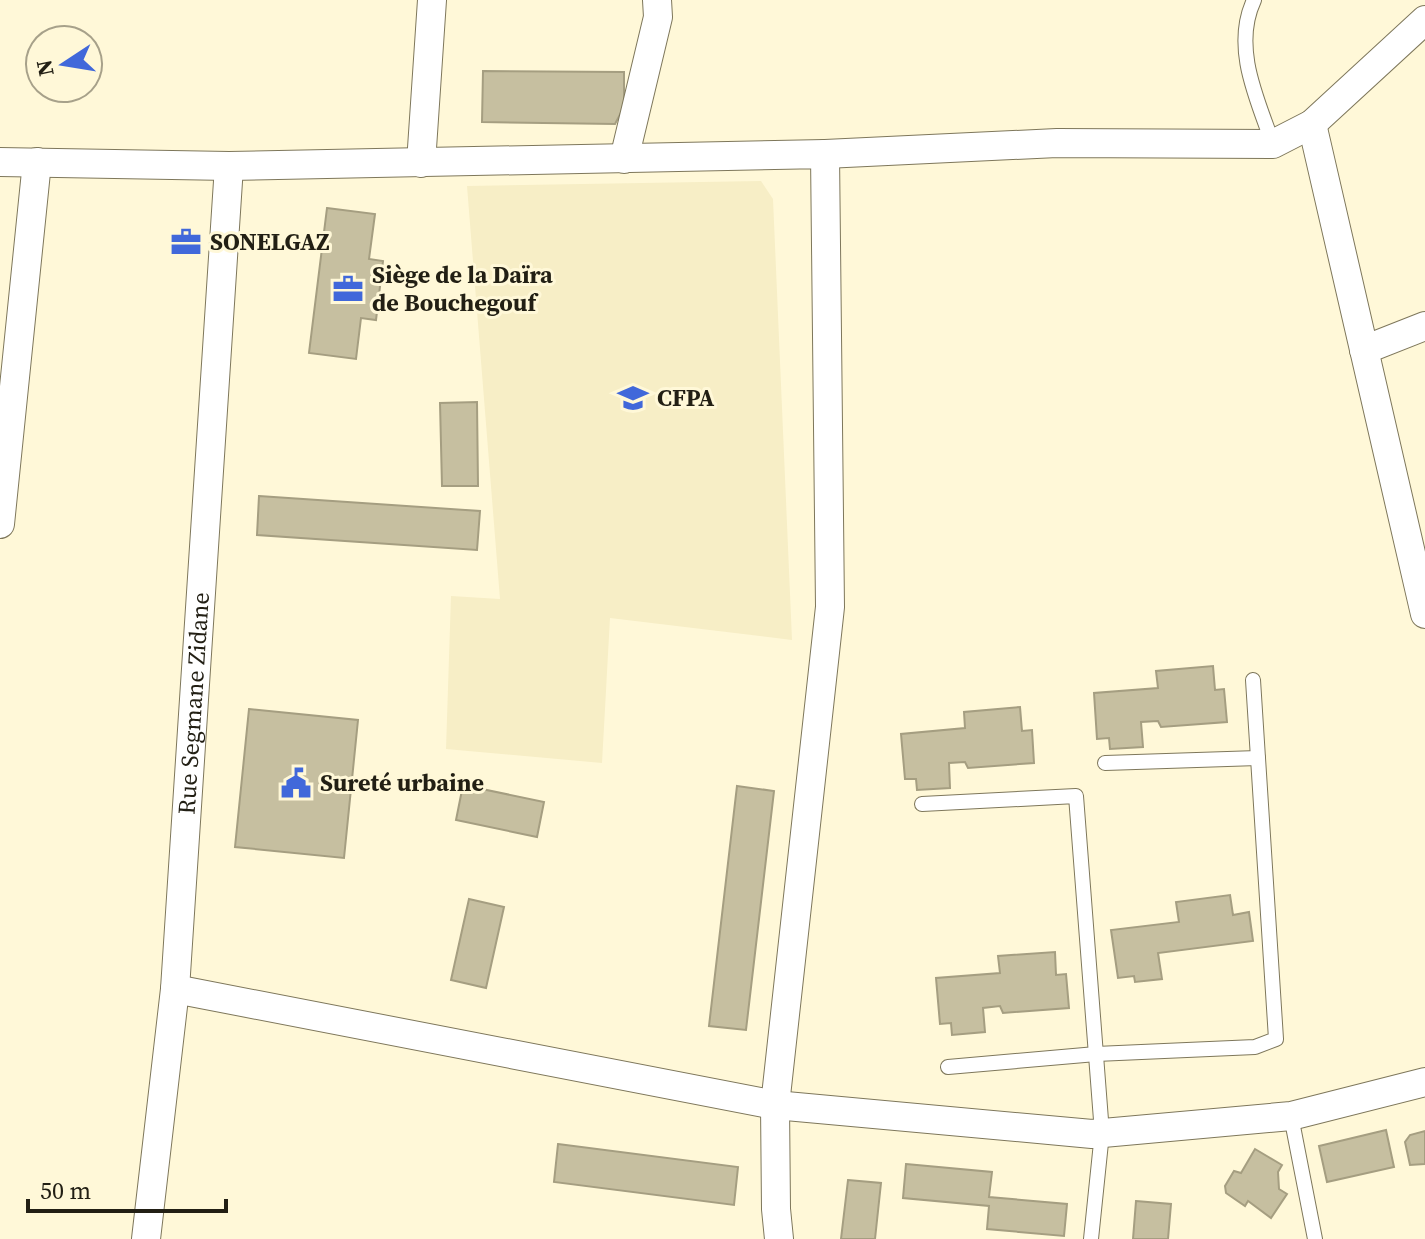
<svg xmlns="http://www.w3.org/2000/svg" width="1425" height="1239" font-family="'Source Serif 4',serif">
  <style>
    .built { fill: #f7eec6 }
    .building { fill: #c6bfa0; stroke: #a59e81; stroke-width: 2 }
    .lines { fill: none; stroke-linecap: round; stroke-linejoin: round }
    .service-casing { stroke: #7e775b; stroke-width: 16 }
    .minor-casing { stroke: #7e775b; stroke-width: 30 }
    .service { stroke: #fff; stroke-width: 14 }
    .minor { stroke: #fff; stroke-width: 28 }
    .labels { text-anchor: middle; stroke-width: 6; stroke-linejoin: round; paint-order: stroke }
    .poi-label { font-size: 24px; font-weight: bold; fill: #221f14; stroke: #fff8d8; text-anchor: start }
    .street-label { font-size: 24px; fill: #221f14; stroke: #fff8d8 }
  </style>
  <rect width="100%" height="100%" fill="#fff8d8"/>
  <path class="built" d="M761 181 773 199 792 640 610 618 602 763 446 749 451 596 500 599 467 186Z"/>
  <g class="building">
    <path d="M483 71 624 72V107L615 124 482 122Z"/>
    <path d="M327 208 375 214 369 259 383 261 376 320 361 318 356 359 309 353Z"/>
    <path d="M477 402 478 486H442L440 403Z"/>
    <path d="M259 496 480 511 477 550 257 535Z"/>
    <path d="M1213 666 1215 690 1224 689 1227 722 1161 727 1158 721 1141 722 1143 747 1110 749 1109 738 1097 739 1094 693 1158 688 1156 671Z"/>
    <path d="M1020 707 1022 731 1032 730 1034 763 968 768 965 762 949 763 950 788 917 790 916 779H905L901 734 965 728 964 712Z"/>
    <path d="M249 709 358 720 344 858 235 847Z"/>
    <path d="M463 785 544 802 537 837 456 820Z"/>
    <path d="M737 786 774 791 746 1030 709 1026Z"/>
    <path d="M1230 895 1233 915 1249 912 1253 941 1158 953 1162 979 1135 982 1134 976 1118 978 1111 930 1179 922 1176 902Z"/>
    <path d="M469 899 504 907 486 988 451 980Z"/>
    <path d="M1055 952 1056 975 1066 974 1069 1008 1003 1013 1000 1006 983 1008 985 1032 952 1035 951 1023 940 1024 936 978 1000 973 998 956Z"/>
    <path d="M1386 1130 1394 1167 1327 1182 1319 1146Z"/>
    <path d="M1425 1131V1164L1410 1165 1405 1142 1410 1135Z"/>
    <path d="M558 1144 738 1167 734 1205 554 1182Z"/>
    <path d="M1255 1149 1282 1165 1278 1172 1279 1189 1287 1194 1271 1218 1248 1201 1245 1206 1226 1193 1225 1186 1234 1171 1241 1173Z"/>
    <path d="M906 1164 992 1172 989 1197 1067 1204 1064 1236 987 1229 989 1206 903 1198Z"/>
    <path d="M848 1180 881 1183 875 1239H841Z"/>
    <path d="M1136 1201 1171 1204 1168 1239H1133Z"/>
  </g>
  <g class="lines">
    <g class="service-casing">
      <g id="service">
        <path d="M1254 0C1232 47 1257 99 1273 144"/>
        <path d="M1105 763 1258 758"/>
        <path d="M922 804 1076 796 1102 1133 1091 1239"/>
        <path d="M948 1067 1096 1054 1255 1047 1276 1039 1253 680"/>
        <path d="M1291 1116 1315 1239"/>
      </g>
    </g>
    <g class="minor-casing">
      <g id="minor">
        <path d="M1312 124 1425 614"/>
        <path d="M825 154 1057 143 1273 144 1312 124 1425 20"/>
        <path d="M624 159 658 17 657 0"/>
        <path d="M0 162 229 166 825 154 830 607 775 1105 776 1209 779 1239"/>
        <path d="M421 163 432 0"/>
        <path d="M1364 350 1425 326"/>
        <path d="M0 524 37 162"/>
        <path d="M175 989 775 1105 1092 1134 1291 1116 1425 1082"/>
        <path id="s1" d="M146 1239 175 989 229 166"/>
      </g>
    </g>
    <use href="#service" class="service"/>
    <use href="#minor" class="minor"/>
  </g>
  <defs>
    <g id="office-bare" transform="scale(2.4)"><path d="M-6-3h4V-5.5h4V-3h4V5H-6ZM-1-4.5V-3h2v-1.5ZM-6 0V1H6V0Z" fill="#4168da" stroke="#fff8d8" stroke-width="2.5" paint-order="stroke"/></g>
    <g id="university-bare" transform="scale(2.4)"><path d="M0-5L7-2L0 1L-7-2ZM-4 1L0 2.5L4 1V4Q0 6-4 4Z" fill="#4168da" stroke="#fff8d8" stroke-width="2.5" paint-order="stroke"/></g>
    <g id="civic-bare" transform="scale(2.4)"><path d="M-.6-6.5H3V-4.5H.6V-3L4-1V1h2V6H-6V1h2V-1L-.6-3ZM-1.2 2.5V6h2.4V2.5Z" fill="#4168da" stroke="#fff8d8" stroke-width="2.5" paint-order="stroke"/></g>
  </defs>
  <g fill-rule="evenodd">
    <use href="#office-bare" x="186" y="242"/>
    <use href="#office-bare" x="348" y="289"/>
    <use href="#university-bare" x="633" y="398"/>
    <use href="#civic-bare" x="296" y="783"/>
  </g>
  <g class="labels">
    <g class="poi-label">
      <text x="210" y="250">SONELGAZ</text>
      <text x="372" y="283">Siège de la Daïra<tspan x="372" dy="28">de Bouchegouf</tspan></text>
      <text x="657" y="406">CFPA</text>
      <text x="320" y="791">Sureté urbaine</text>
    </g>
    <g class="street-label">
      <text dy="8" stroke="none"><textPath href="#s1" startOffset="538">Rue Segmane Zidane</textPath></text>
    </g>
  </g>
  <g transform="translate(64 64) rotate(258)"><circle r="38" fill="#fff8d8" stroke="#a7a18a" stroke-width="2"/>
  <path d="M0-6L14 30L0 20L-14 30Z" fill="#4168da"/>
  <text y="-12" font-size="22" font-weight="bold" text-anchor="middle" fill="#221f14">N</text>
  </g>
  <path d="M28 1199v12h198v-12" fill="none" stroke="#221f14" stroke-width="4"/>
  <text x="40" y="1199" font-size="24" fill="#221f14" stroke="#fff8d8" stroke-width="6" paint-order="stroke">50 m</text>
</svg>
